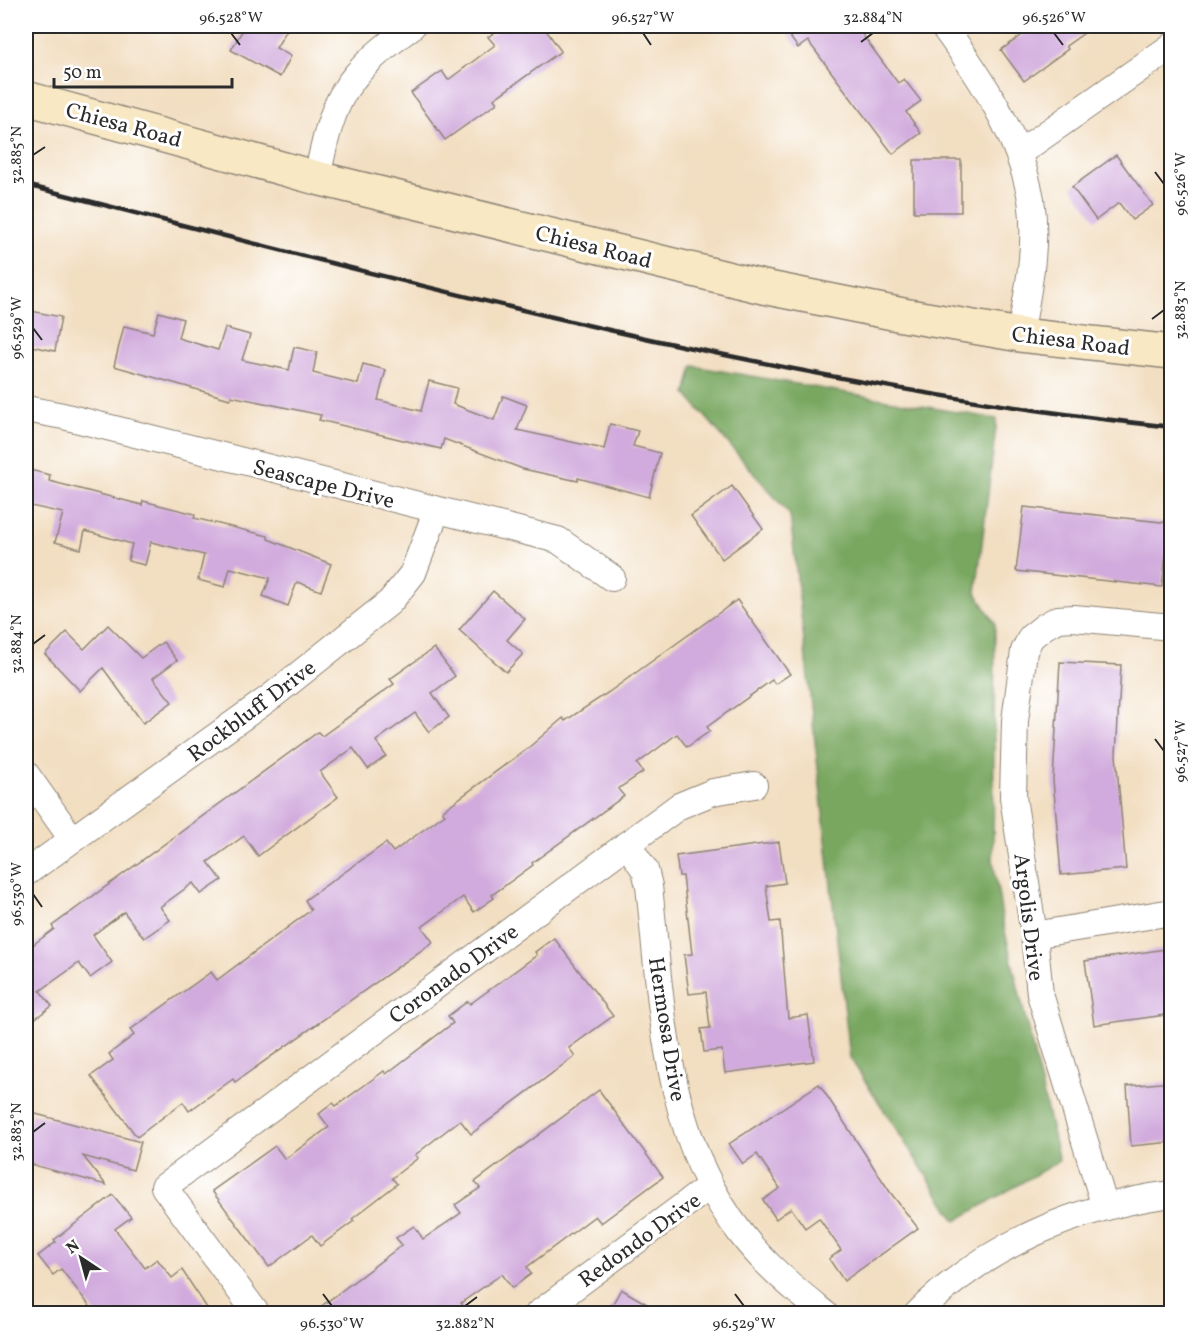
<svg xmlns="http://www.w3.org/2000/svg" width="1197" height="1339" font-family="Vollkorn,serif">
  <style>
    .forest { fill: #79a761; stroke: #526946; stroke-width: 1.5 }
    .building { fill: #d1abdd }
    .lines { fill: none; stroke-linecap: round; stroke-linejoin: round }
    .street-casing { stroke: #8e8476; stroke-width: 28 }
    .secondary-casing { stroke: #8e8476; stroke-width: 36 }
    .street { stroke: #fff; stroke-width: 26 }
    .secondary { stroke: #f8e8c3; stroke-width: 33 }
    .rail { stroke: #2b2b2b; stroke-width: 4.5 }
    .ticks { fill: none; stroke: #2b2b2b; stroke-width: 2 }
    .labels { text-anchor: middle; stroke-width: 6; stroke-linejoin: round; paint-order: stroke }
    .street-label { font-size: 22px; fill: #2b2b2b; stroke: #fff }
    .neatline { fill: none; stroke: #2b2b2b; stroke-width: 2 }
    .ticks-label { font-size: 15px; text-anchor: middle; fill: #2b2b2b }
  </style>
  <rect width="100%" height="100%" fill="#fff"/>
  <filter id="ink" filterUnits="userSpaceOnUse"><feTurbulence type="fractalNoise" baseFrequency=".0167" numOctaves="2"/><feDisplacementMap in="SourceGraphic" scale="12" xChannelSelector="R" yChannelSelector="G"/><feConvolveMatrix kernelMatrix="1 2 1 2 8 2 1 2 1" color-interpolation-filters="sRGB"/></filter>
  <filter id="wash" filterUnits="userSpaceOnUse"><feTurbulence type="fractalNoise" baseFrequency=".008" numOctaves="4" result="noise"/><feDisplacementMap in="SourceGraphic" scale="24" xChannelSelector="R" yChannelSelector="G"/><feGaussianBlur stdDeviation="1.35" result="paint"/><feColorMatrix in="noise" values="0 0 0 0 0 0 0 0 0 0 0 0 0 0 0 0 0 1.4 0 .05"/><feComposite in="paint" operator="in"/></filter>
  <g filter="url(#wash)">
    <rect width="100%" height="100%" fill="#f2dec1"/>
    <path class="forest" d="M693 366 997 419 976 593 995 623 993 860 1003 923 1059 1161 956 1221 850 1058 790 515 686 394Z"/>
    <g id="blocks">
      <g class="building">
        <path d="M245 26H289L276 48 291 56 280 77 231 50Z"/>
        <path d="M504 26H543L561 51 494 99 497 103 445 140 411 93 442 71 448 80 495 45 488 37Z"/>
        <path d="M782 26H856L898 83 904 79 921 101 906 112 921 133 893 154 808 41 798 48Z"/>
        <path d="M1035 26H1094L1066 46 1068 49 1024 81 1001 50Z"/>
        <path d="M1116 155 1153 205 1132 220 1119 203 1096 220 1072 187Z"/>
        <rect x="914" y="160" width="47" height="52"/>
        <path d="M26 310 61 317 55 351 26 345Z"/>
        <path d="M159 312 183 319 178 338 218 350 225 328 250 335 242 360 289 370 294 347 317 352 313 373 358 384 363 364 386 370 378 400 421 411 429 381 457 388 453 404 494 420 503 396 527 405 517 430 604 449 610 424 638 431 633 446 660 453 649 497 578 478V481L523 469 444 439 441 449 319 420 321 415 231 396 230 399 114 366 124 326 153 333Z"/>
        <path d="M26 469 50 475 49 481 142 505 143 501 195 514 194 518 268 536V539L331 564 321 591 297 582 288 606 263 596 270 578 230 568 225 587 198 580 204 555 151 542 145 565 128 561 132 544 85 531 81 549 55 542 63 513 26 505Z"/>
        <path d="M732 486 763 529 722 559 691 516Z"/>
        <path d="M1024 507 1170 523 1162 587 1016 571Z"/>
        <path d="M493 591 525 619 507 640 523 654 506 672 459 630Z"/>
        <path d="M737 600 790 674 775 684 772 680 707 727 710 731 687 747 677 734 637 764 643 772 618 789 624 796 532 863 533 865 492 895 494 898 474 912 463 897 422 927 433 942 235 1082 233 1079 189 1111 183 1102 137 1137 91 1076 113 1060 109 1054 134 1035 130 1030 211 972 217 980 311 910 305 900 386 843 393 852 445 814 442 811 527 749 563 718 565 721 609 692Z"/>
        <path d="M108 625 141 658 163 642 177 660 153 678 172 702 143 723 103 668 80 691 45 654 67 632 84 649Z"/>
        <path d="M434 648 455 676 432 693 449 717 429 732 415 713 376 741 386 756 368 769 353 748 320 772 338 797 258 856 244 836 208 862 222 880 201 894 193 883 160 907 170 920 144 938 124 912 93 935 112 962 90 978 79 963 40 991 52 1006 26 1025V950L54 929 52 926 318 732 322 736 394 684 390 679Z"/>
        <path d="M1060 662 1121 665 1116 755 1126 869 1061 875 1053 779Z"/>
        <path d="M779 842 785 883 766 886 771 922 780 921 788 1018 808 1015 814 1061 725 1073 722 1050 704 1052 701 1029 710 1028 706 992 689 994 684 955 692 954 683 876H679L676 856Z"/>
        <path d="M554 938 613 1016 569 1048 575 1056 471 1134 460 1120 415 1155 418 1158 392 1178 397 1184 352 1219 354 1221 320 1246 312 1235 269 1267 212 1191 275 1146 285 1159 329 1127 319 1114 333 1103 336 1106 384 1071 386 1074 453 1023 448 1016 468 1001 470 1004 537 955 535 952Z"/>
        <path d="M1172 948V1014L1094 1025 1085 961Z"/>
        <path d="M1172 1082V1142L1131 1146 1127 1086Z"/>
        <path d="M819 1084 890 1192 918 1228 844 1281 829 1259 841 1250 819 1218 805 1228 791 1208 776 1219 763 1200 780 1188 757 1154 743 1164 729 1144Z"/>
        <path d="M599 1090 663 1177 601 1223 595 1216 527 1267 531 1274 512 1288 502 1274 461 1303 468 1314H311L402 1245 396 1238 414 1226 423 1239 461 1213 455 1205 480 1188 475 1182Z"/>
        <path d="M32 1113 141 1142 133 1170 83 1156 106 1185 26 1163V1136Z"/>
        <path d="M113 1195 131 1217 115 1229 145 1268 157 1259 172 1278 182 1270 211 1314H96L61 1269 53 1275 38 1256 56 1242 54 1240Z"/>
        <path d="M621 1289 664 1314H607Z"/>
      </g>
    </g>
  </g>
  <g filter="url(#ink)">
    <use href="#blocks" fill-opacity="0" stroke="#8e8476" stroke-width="1.5"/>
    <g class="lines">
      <g class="street-casing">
        <g id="street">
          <path d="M943 26C981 77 1019 135 1031 199 1038 244 1028 291 1020 335"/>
          <path d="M1019 153 1172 46"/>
          <path d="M317 178C334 94 344 77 412 26"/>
          <path d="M26 409 63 416 558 540 612 578"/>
          <path d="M26 774 72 839"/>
          <path d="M627 844 645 870 649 886C662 1006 664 1136 742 1235 765 1265 796 1290 825 1314"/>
          <path d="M26 873 272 696 390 602 413 573 436 512"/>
          <path d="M1034 935 1172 912"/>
          <path d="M1105 1207 1040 994 1034 935 1013 797 1015 721 1024 651 1031 637 1045 626 1058 619 1074 618 1172 627"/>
          <path d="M257 1314 164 1187 679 806 713 792 754 785"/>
          <path d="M538 1314 710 1186"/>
          <path d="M917 1314C984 1246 1078 1206 1172 1194"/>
        </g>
      </g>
      <g class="secondary-casing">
        <path id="secondary" d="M26 98 317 178 763 287 903 315 1020 335 1172 352"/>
      </g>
      <use href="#street" class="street"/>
      <use href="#secondary" class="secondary"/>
      <path class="rail" d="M26 185C403 281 783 386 1172 427"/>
    </g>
  </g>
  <path class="ticks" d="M231 33 240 45M643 33 651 45M1054 33 1063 45M861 42 873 33M33 155 45 147M1155 172 1164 184M1152 319 1164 310M33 328 42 340M33 644 45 635M1155 739 1164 751M33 894 42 907M33 1132 45 1123M323 1294 332 1306M735 1294 744 1306M465 1306 477 1297"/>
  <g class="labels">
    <g class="street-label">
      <text transform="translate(124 124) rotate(15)" y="8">Chiesa Road</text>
      <text transform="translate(594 246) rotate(14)" y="8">Chiesa Road</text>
      <text transform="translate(1071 340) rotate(7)" y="8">Chiesa Road</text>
      <text transform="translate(324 483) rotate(14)" y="8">Seascape Drive</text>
      <text transform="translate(251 710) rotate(-37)" y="8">Rockbluff Drive</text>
      <text transform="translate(1030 917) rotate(83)" y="8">Argolis Drive</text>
      <text transform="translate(453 973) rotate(-36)" y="8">Coronado Drive</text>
      <text transform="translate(668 1029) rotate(81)" y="8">Hermosa Drive</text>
      <text transform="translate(639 1239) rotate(-36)" y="8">Redondo Drive</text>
    </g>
  </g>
  <rect width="1197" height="1339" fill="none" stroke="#fff" stroke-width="66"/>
  <g transform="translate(81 1258) rotate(324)" stroke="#ffffff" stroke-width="4.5" paint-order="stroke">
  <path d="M0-4.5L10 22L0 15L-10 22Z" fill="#2b2b2b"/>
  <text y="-9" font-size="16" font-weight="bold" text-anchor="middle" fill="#2b2b2b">N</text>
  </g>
  <path d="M54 78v9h178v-9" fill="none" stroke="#2b2b2b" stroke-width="3"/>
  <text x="63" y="78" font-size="18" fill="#2b2b2b" stroke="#ffffff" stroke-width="4.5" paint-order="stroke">50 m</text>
  <rect x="33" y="33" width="1131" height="1273" class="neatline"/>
  <g class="ticks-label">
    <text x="231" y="22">96.528°W</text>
    <text x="643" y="22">96.527°W</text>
    <text x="873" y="22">32.884°N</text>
    <text x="1054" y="22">96.526°W</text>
    <text transform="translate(16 155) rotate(-90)" y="5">32.885°N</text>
    <text transform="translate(1180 184) rotate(-90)" y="5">96.526°W</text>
    <text transform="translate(1180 310) rotate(-90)" y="5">32.883°N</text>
    <text transform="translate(16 328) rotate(-90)" y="5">96.529°W</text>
    <text transform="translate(16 644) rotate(-90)" y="5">32.884°N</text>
    <text transform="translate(1180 751) rotate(-90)" y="5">96.527°W</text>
    <text transform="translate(16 894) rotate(-90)" y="5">96.530°W</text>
    <text transform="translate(16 1132) rotate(-90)" y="5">32.883°N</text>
    <text x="332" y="1328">96.530°W</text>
    <text x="465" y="1328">32.882°N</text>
    <text x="744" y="1328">96.529°W</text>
  </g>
</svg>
